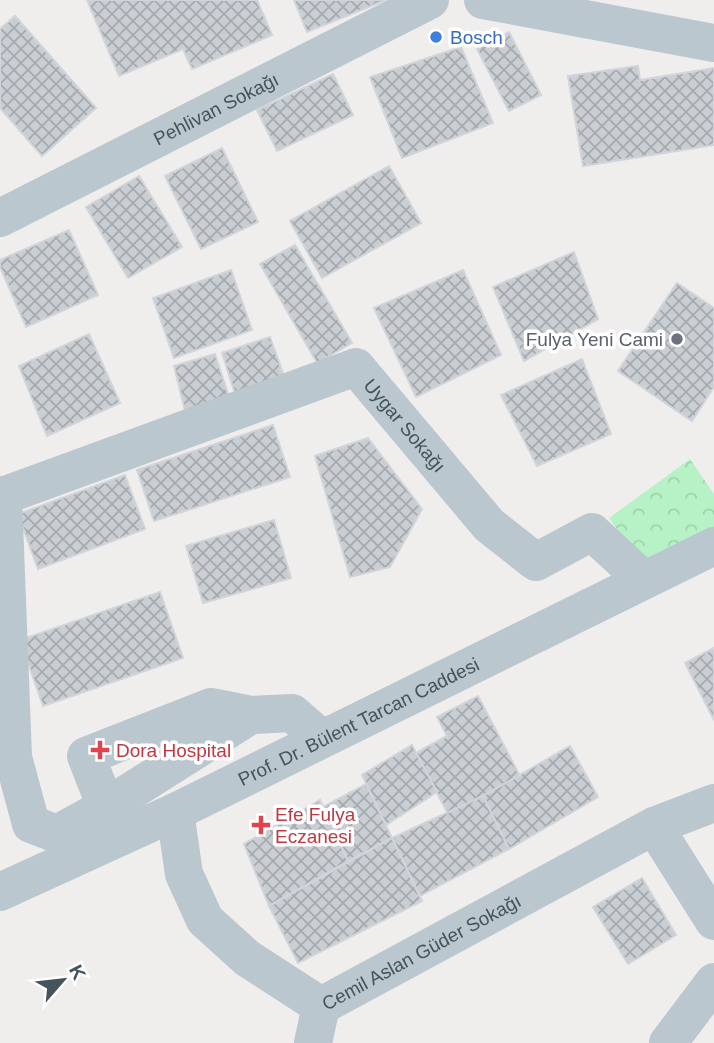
<svg xmlns="http://www.w3.org/2000/svg" width="714" height="1043" font-family="Arial,sans-serif">
  <style>
    .park { fill: url(#park-crowns) }
    .building { fill: url(#building-cross-hatch); stroke: #d1d4da; stroke-width: 2 }
    .lines { fill: none; stroke-linecap: round; stroke-linejoin: round }
    .minor { stroke: #bac7ce; stroke-width: 38 }
    .shop-dot { fill: #3f7fe0; stroke: #fff; stroke-width: 2.5 }
    .worship-dot { fill: #6b7280; stroke: #fff; stroke-width: 2.5 }
    .health-dot { fill: #e0444e; stroke: #fff; stroke-width: 2.5 }
    .labels { text-anchor: middle; stroke-width: 7; stroke-linejoin: round; paint-order: stroke }
    .shop-label { font-size: 19px; fill: #366cbe; stroke: #fff; text-anchor: start }
    .street-label { font-size: 19px; fill: #44545c; stroke: #fff }
    .worship-label { font-size: 19px; fill: #5b616d; stroke: #fff; text-anchor: end }
    .health-label { font-size: 19px; fill: #be3a42; stroke: #fff; text-anchor: start }
  </style>
  <defs>
    <pattern id="park-crowns" width="20" height="18" patternUnits="userSpaceOnUse" patternTransform="scale(1.75)"><rect width="20" height="18" fill="#b7f2c6"/><path d="M2 6a3 3 0 1 1 6 0M12 15a3 3 0 1 1 6 0" fill="none" stroke="#9fd1ac"/></pattern>
    <pattern id="building-cross-hatch" width="8" height="8" patternUnits="userSpaceOnUse" patternTransform="scale(1.75)"><rect width="8" height="8" fill="#c9ced3"/><path d="M0 0l8 8M0 8l8-8" fill="none" stroke="#a5aaae"/></pattern>
  </defs>
  <rect width="100%" height="100%" fill="#f0eded"/>
  <path class="park" d="M690 459 714 494V538L648 572 609 518Z"/>
  <g class="building">
    <path d="M87 0H257L272 35 192 69 183 49 119 76Z"/>
    <path d="M294 0H386L307 32Z"/>
    <path d="M15 16 96 108 42 156 0 108V29Z"/>
    <path d="M509 32 541 95 509 111 477 49Z"/>
    <path d="M461 47 493 123 402 158 370 77Z"/>
    <path d="M638 66 640 80 714 68V145L583 166 568 76Z"/>
    <path d="M333 74 353 115 277 151 257 110Z"/>
    <path d="M222 148 258 222 201 249 165 176Z"/>
    <path d="M389 166 421 223 322 278 290 221Z"/>
    <path d="M139 176 182 247 128 278 86 207Z"/>
    <path d="M69 230 98 295 26 327 0 267V260Z"/>
    <path d="M295 245 352 343 317 363 260 264Z"/>
    <path d="M574 252 598 319 524 361 493 287Z"/>
    <path d="M231 270 252 330 174 358 153 298Z"/>
    <path d="M463 270 501 355 416 397 374 308Z"/>
    <path d="M677 283 714 308V387L692 421 618 371Z"/>
    <path d="M89 334 120 403 47 436 19 366Z"/>
    <path d="M270 337 285 379 236 397 222 353Z"/>
    <path d="M215 354 230 400 186 415 174 366Z"/>
    <path d="M582 359 611 434 537 466 501 395Z"/>
    <path d="M273 425 290 477 154 521 137 470Z"/>
    <path d="M368 438 422 509 390 567 350 577 315 456Z"/>
    <path d="M125 475 145 529 38 569 18 514Z"/>
    <path d="M274 520 291 578 203 603 186 546Z"/>
    <path d="M160 592 183 658 43 706 20 640Z"/>
    <path d="M714 648V720L685 663Z"/>
    <path d="M478 696 520 776 448 814 416 753 447 736 437 717Z"/>
    <path d="M412 745 437 792 386 825 362 775Z"/>
    <path d="M570 746 598 797 509 849 483 796Z"/>
    <path d="M366 784 392 838 348 861 323 807Z"/>
    <path d="M483 796 509 849 420 896 392 838Z"/>
    <path d="M320 800 348 861 269 906 244 844Z"/>
    <path d="M392 838 422 901 298 963 269 906Z"/>
    <path d="M642 878 676 935 628 964 593 907Z"/>
  </g>
  <g class="lines">
    <g class="minor">
      <path d="M483 0 714 43"/>
      <path id="s1" d="M0 218 430 0"/>
      <path d="M0 495 3 496 13 757 31 824 57 834 106 807 251 715 292 713 321 738"/>
      <path id="s2" d="M3 496 356 367 489 525 536 562 592 532 644 580"/>
      <path d="M106 807 86 756 211 707 251 715"/>
      <path d="M175 812 184 874 205 920 247 958 321 1006"/>
      <path d="M654 826 714 921"/>
      <path id="s3" d="M0 892 175 812 714 546"/>
      <path id="s4" d="M321 1006 654 826 714 803"/>
      <path d="M313 1043 321 1006"/>
      <path d="M668 1043 714 982"/>
    </g>
  </g>
  <circle class="shop-dot" cx="436" cy="37" r="7"/>
  <circle class="worship-dot" cx="677" cy="339" r="7"/>
  <g class="health-dot">
    <path d="M96.5 739.5h7v7h7v7h-7v7h-7v-7h-7v-7h7z"/>
    <path d="M257.5 814.5h7v7h7v7h-7v7h-7v-7h-7v-7h7z"/>
  </g>
  <g class="labels">
    <g class="shop-label">
      <text x="450" y="44">Bosch</text>
    </g>
    <g class="street-label">
      <text dy="7" stroke="none"><textPath href="#s1" startOffset="242">Pehlivan Sokağı</textPath></text>
      <text dy="7" stroke="none"><textPath href="#s2" startOffset="452">Uygar Sokağı</textPath></text>
      <text dy="7" stroke="none"><textPath href="#s3" startOffset="397">Prof. Dr. Bülent Tarcan Caddesi</textPath></text>
      <text dy="7" stroke="none"><textPath href="#s4" startOffset="114">Cemil Aslan Güder Sokağı</textPath></text>
    </g>
    <g class="worship-label">
      <text x="663" y="346">Fulya Yeni Cami</text>
    </g>
    <g class="health-label">
      <text x="116" y="757">Dora Hospital</text>
      <text x="275" y="821">Efe Fulya<tspan x="275" dy="22">Eczanesi</tspan></text>
    </g>
  </g>
  <g transform="translate(63 980) rotate(62)" stroke="#ffffff" stroke-width="5" paint-order="stroke">
  <path d="M0-5L12 26L0 18L-12 26Z" fill="#44545c"/>
  <text y="-10" font-size="19" font-weight="bold" text-anchor="middle" fill="#44545c">K</text>
  </g>
</svg>
